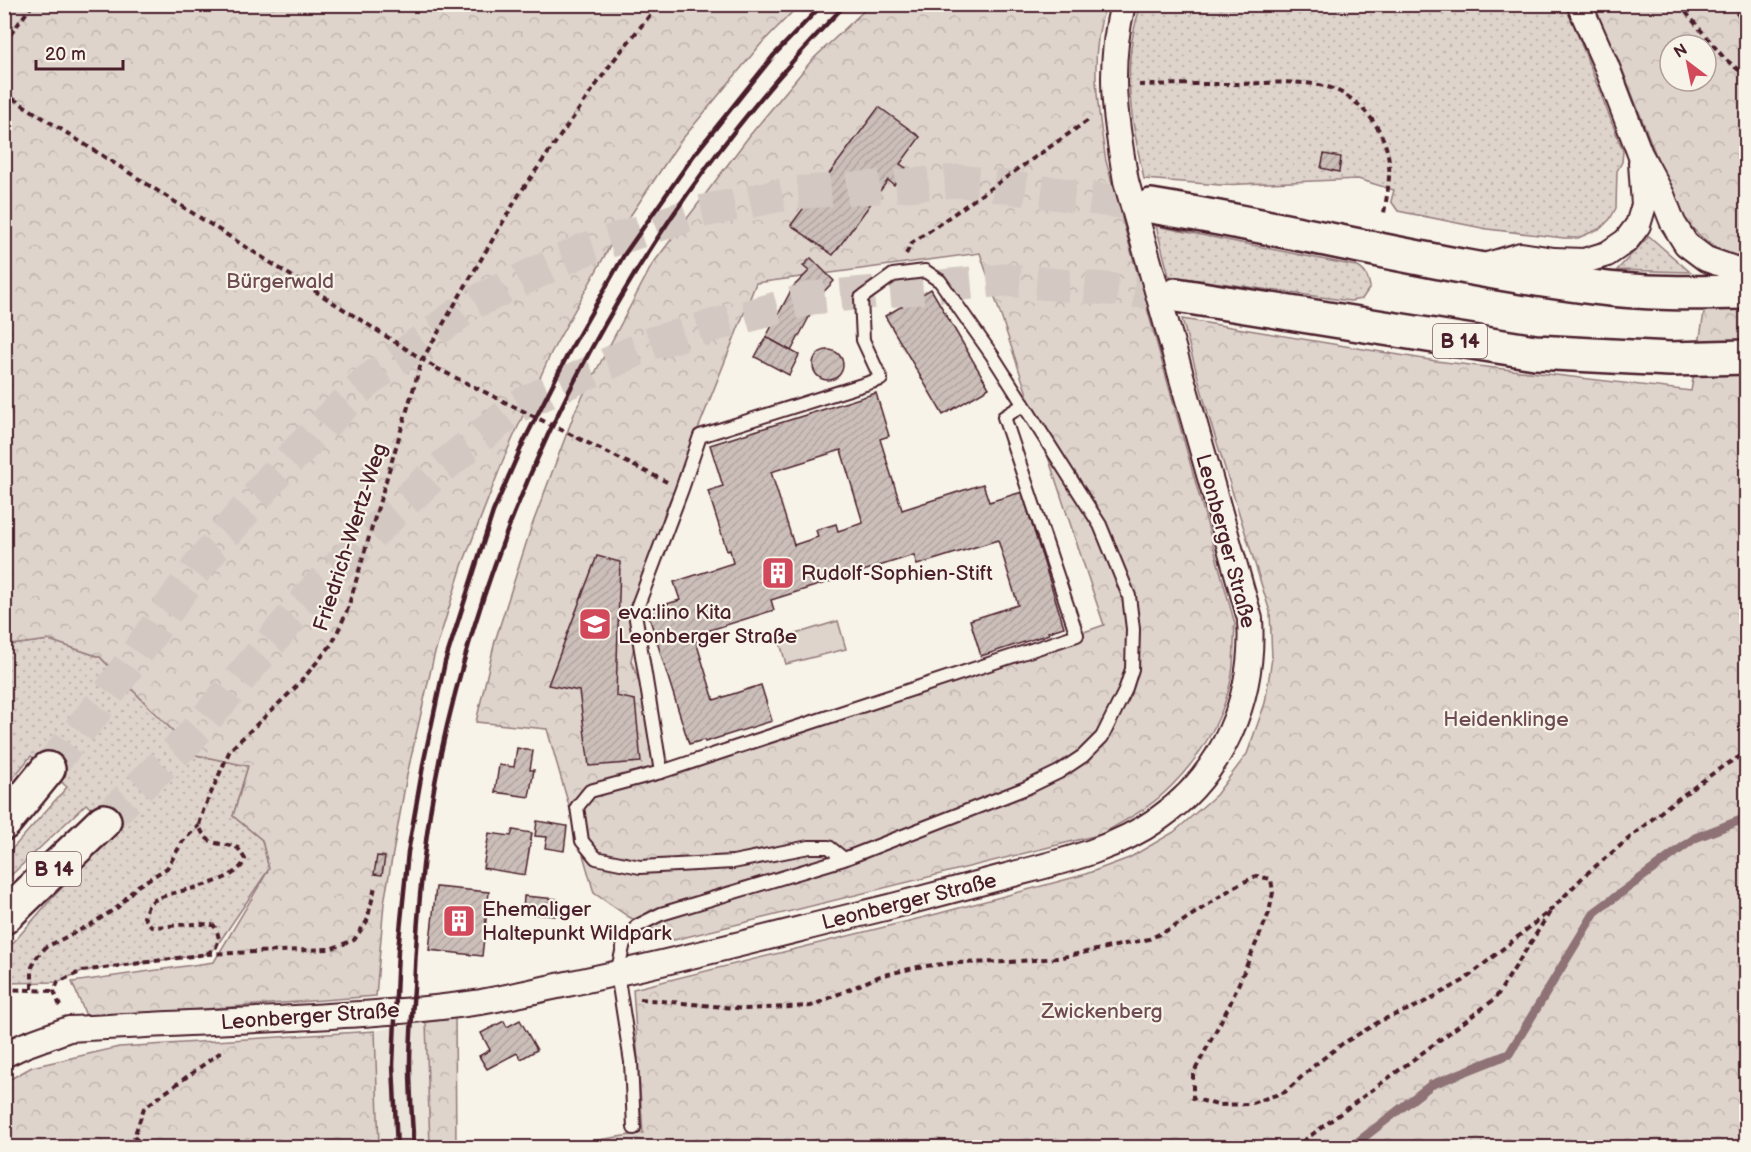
<svg xmlns="http://www.w3.org/2000/svg" width="1751" height="1152" font-family="'Balsamiq Sans',sans-serif">
  <style>
    .built { fill: #eae3da }
    .grass { fill: url(#grass-dots); stroke: #947a7c; stroke-width: 1.5 }
    .forest { fill: url(#forest-crowns); stroke: #947a7c; stroke-width: 1.5; fill-rule: evenodd }
    .garden { fill: #ded4cc; stroke: #947a7c; stroke-width: 1.5 }
    .lines { fill: none; stroke-linecap: round; stroke-linejoin: round }
    .stream { stroke: #8e7275; stroke-width: 9 }
    .building { fill: url(#building-hatch); stroke: #4a1f2b; stroke-width: 1.5; fill-rule: evenodd }
    .trunk-tunnel { stroke: #d4c9c2; stroke-width: 33; stroke-dasharray: 33 16; stroke-linecap: butt }
    .service-casing { stroke: #4a1f2b; stroke-width: 16 }
    .minor-casing { stroke: #4a1f2b; stroke-width: 28 }
    .trunk-casing { stroke: #4a1f2b; stroke-width: 38 }
    .path { stroke: #4a1f2b; stroke-width: 4; stroke-dasharray: 6 4.5; stroke-linecap: butt }
    .service { stroke: #f7f3e8; stroke-width: 12 }
    .minor { stroke: #f7f3e8; stroke-width: 24 }
    .trunk { stroke: #f7f3e8; stroke-width: 33 }
    .rail { stroke: #4a1f2b; stroke-width: 4.5 }
    .path-bridge { stroke: #4a1f2b; stroke-width: 4; stroke-dasharray: 6 4.5; stroke-linecap: butt }
    .labels { text-anchor: middle; stroke-width: 4.5; stroke-linejoin: round; paint-order: stroke }
    .shield { fill: #f7f3e8; stroke: #7e5f64; stroke-width: 1.5 }
    .shield-label { font-size: 20px; font-weight: bold; fill: #4a1f2b }
    .park-label { font-size: 21px; fill: #6f4c53; stroke: #f7f3e8 }
    .street-label { font-size: 21px; fill: #4a1f2b; stroke: #f7f3e8 }
    .poi-label { font-size: 21px; fill: #4a1f2b; stroke: #f7f3e8; text-anchor: start }
  </style>
  <defs>
    <pattern id="grass-dots" width="8" height="8" patternUnits="userSpaceOnUse" patternTransform="scale(1.5)"><rect width="8" height="8" fill="#ded4cc"/><path d="M2 2h.1M6 6h.1" fill="none" stroke="#c0b6af" stroke-width="1.8" stroke-linecap="round"/></pattern>
    <pattern id="forest-crowns" width="20" height="18" patternUnits="userSpaceOnUse" patternTransform="scale(1.5)"><rect width="20" height="18" fill="#ded4cc"/><path d="M2 6a3 3 0 1 1 6 0M12 15a3 3 0 1 1 6 0" fill="none" stroke="#c0b6af"/></pattern>
    <pattern id="building-hatch" width="6" height="6" patternUnits="userSpaceOnUse" patternTransform="scale(1.5)"><rect width="6" height="6" fill="#ccbfb9"/><path d="M-1 1l2-2M0 6l6-6M5 7l2-2" fill="none" stroke="#b1a49f"/></pattern>
  </defs>
  <rect width="100%" height="100%" fill="#f7f3e8"/>
  <filter id="ink" filterUnits="userSpaceOnUse"><feTurbulence type="fractalNoise" baseFrequency=".0167" numOctaves="2"/><feDisplacementMap in="SourceGraphic" scale="12" xChannelSelector="R" yChannelSelector="G"/><feConvolveMatrix kernelMatrix="1 2 1 2 8 2 1 2 1" color-interpolation-filters="sRGB"/></filter>
  <g filter="url(#ink)">
    <path class="built" d="M426 1022 430 1147H379L375 1031Z"/>
    <g class="grass">
      <path d="M1141 5H1566L1623 151 1622 162 1617 171 1616 208 1610 219 1601 228 1578 238H1564L1487 229 1398 211 1391 201 1394 190 1358 179 1220 185 1144 179C1131 121 1120 63 1141 5Z"/>
      <path d="M1156 226 1356 266C1366 271 1368 277 1370 287L1362 299 1350 301 1169 276Z"/>
      <path d="M1649 236 1690 272 1617 270Z"/>
      <path d="M49 640 100 657 175 733 187 753 248 766 233 816 262 840 269 869 216 947 207 954 82 971 58 982 5 983V952L54 896 115 833 86 804 5 881V857L67 787 31 756 5 788V649L10 645Z"/>
    </g>
    <g class="forest">
      <path d="M5 5H799L761 44 679 143 610 246 551 353 504 458 462 566 434 656 407 775 384 903 376 996 87 1018 72 982 214 962 269 869 262 840 233 816 248 766 187 753 175 733 100 657 49 640 10 645 5 649Z"/>
      <path d="M870 5H1106C1088 55 1098 110 1106 161L1235 624C1234 638 1234 652 1233 666 1228 714 1199 761 1164 793 1146 810 1123 821 1102 834L674 940 629 917 594 893 547 729 476 722 495 641 531 528 576 409 652 265 750 135 812 60ZM980 253 1104 625 674 776 631 660 664 515 756 283Z"/>
      <path d="M1591 5H1746V1147L547 1148 643 1133 633 989 929 916 1083 875 1129 858 1174 832 1216 795 1247 754 1265 703 1272 658 1270 612 1208 414 1182 319 1436 361 1691 391 1715 247 1699 235 1684 219 1672 196 1621 66ZM1670 45H1706V81H1670Z"/>
      <path d="M455 1018 456 1147H430L426 1022Z"/>
      <path d="M375 1031 379 1147H5V1082L32 1067 119 1047Z"/>
    </g>
    <path class="garden" d="M838 621 846 649 786 664 779 639Z"/>
    <g class="lines">
      <path class="stream" d="M1350 1148 1431 1085 1509 1054 1595 912 1695 838 1746 818"/>
    </g>
    <g class="building">
      <path d="M879 107 920 137 900 164 906 168 894 185 888 180 833 255 791 225Z"/>
      <path d="M1324 154 1341 157 1339 172 1321 168Z"/>
      <path d="M811 258 834 281 812 304 793 287 809 271 803 266Z"/>
      <path d="M793 287 815 306 791 351 766 337Z"/>
      <path d="M931 289 989 388 943 415 885 316Z"/>
      <path d="M766 337 799 355 789 375 755 357Z"/>
      <circle cx="828" cy="365" r="15"/>
      <path d="M876 393 889 436 880 439 902 510 983 484 989 502 1022 492 1064 627 1048 632 1049 634 981 656 970 620 1018 605 998 540 917 565 914 555 771 600 774 610 694 635 714 700 761 685 772 721 705 742 704 740 689 744 647 610 680 600 674 582 733 563 730 550 727 551 708 491 723 486 710 445ZM841 450 863 523 838 531 836 524 816 530 818 537 794 545 771 472Z"/>
      <path d="M597 556 620 562 616 696 635 700 641 762 589 766 579 691 548 685Z"/>
      <path d="M517 748 533 751 530 770H534L529 797 495 792 499 765 514 767Z"/>
      <path d="M537 821 567 826 564 851 545 848 547 837 535 836Z"/>
      <path d="M513 830 532 833 525 875 483 868 489 833 511 836Z"/>
      <path d="M377 856 385 857 382 875 374 874Z"/>
      <path d="M436 887 489 892 482 956 429 950Z"/>
      <path d="M524 896 557 899 555 916 523 913Z"/>
      <path d="M520 1020 537 1050 521 1059 517 1053 487 1069 479 1056 490 1050 481 1033 504 1021 507 1027Z"/>
    </g>
    <g class="lines">
      <g class="trunk-tunnel">
        <path d="M48 769 104 700 200 564 278 471 365 383 473 303 583 250 699 212 791 193 961 181 1151 206"/>
        <path d="M104 821 188 740 319 585 435 473 518 406 652 343 812 298 1004 280 1176 295"/>
      </g>
      <g class="service-casing">
        <g id="service">
          <path d="M661 772 1077 635 1004 417 1023 405"/>
          <path d="M634 1128 631 1062 617 973 624 943 637 926 661 914 844 859 1026 788 1059 772 1083 756 1102 737 1125 691 1132 669 1133 629 1129 596 1100 525 992 355 940 281 925 271 893 275 861 298 863 340 881 379 700 436 682 489 635 613 661 772 590 791 577 807 582 841 596 858 640 867 733 862 809 847H829L844 859"/>
        </g>
      </g>
      <g class="minor-casing">
        <g id="minor">
          <path d="M1579 4 1606 65 1640 154 1662 195 1673 223 1686 244 1706 259 1746 273"/>
          <path d="M1481 267 1521 255 1554 260 1584 261 1607 254 1626 241 1638 225 1644 205 1641 163"/>
          <path d="M4 1055 25 1045 69 1029C138 1025 208 1022 278 1019 346 1015 414 1012 481 1002 509 997 538 990 567 984 675 962 782 933 889 907 931 896 972 885 1014 874 1064 861 1115 849 1158 819 1224 773 1255 697 1250 619L1126 181C1115 117 1107 68 1123 4"/>
        </g>
      </g>
      <g class="trunk-casing">
        <g id="trunk">
          <path d="M1151 206C1299 230 1444 268 1592 287 1643 294 1695 293 1746 292"/>
          <path d="M1176 295 1535 352 1670 359 1746 357"/>
          <path d="M4 823 48 769"/>
          <path d="M4 917 104 821"/>
        </g>
      </g>
      <g class="path">
        <path d="M1679 4 1724 58 1746 76"/>
        <path d="M1730 4 1746 25"/>
        <path d="M4 43 33 4"/>
        <path d="M1139 85C1173 84 1207 84 1241 84 1268 83 1297 80 1324 86 1357 94 1386 128 1389 162 1390 180 1387 196 1384 213"/>
        <path d="M4 93 436 368"/>
        <path d="M906 254 912 243 1090 119"/>
        <path d="M207 954 216 947 219 939C218 935 217 929 214 926 209 921 163 927 152 927L144 917C146 911 147 905 153 901 174 888 237 886 245 859L238 848C219 841 207 848 199 825L203 811 230 750 297 686 332 644 347 611 422 360 520 193 613 61 659 4"/>
        <path d="M4 989 54 991"/>
        <path d="M32 989V967L37 957 46 947 90 925 118 907 136 887 167 868 183 841 199 825"/>
        <path d="M640 999 746 1009 811 1006 880 976 918 967 952 963 1009 962 1058 958 1149 939 1174 927 1234 887 1256 876 1271 879 1273 892 1269 913 1230 1004 1193 1074V1098L1217 1105 1249 1104 1285 1092 1316 1064 1342 1044 1382 1020 1417 1006 1463 981 1552 909 1585 875 1668 806 1722 767 1746 753"/>
        <path d="M60 1006 54 991 58 982 82 971 207 954 330 949 354 940 367 921 375 887"/>
        <path d="M146 1148 134 1137 144 1108 225 1049"/>
        <path d="M1294 1148 1495 999 1550 912"/>
      </g>
      <use href="#service" class="service"/>
      <use href="#minor" class="minor"/>
      <use href="#trunk" class="trunk"/>
      <g class="rail">
        <path d="M397 1148 393 1065 398 950 408 852 424 760 445 662 493 512 524 441 570 350 624 255 694 155 774 55 823 4"/>
        <path d="M414 1148C412 1120 410 1093 410 1065 410 1040 412 1015 414 989 417 912 424 834 440 757 501 473 643 211 846 4"/>
      </g>
      <path class="path-bridge" d="M436 368 667 482"/>
    </g>
  </g>
  <defs>
    <g id="building-square" transform="scale(1.725)"><rect x="-9" y="-9" width="18" height="18" rx="4" fill="#d1495b" stroke="#f7f3e8"/><path d="M-4-6H4V6H1V3H-1V6H-4ZM-2.5-4.3h1.7v1.8h-1.7ZM.8-4.3h1.7v1.8H.8ZM-2.5-1h1.7V.8h-1.7ZM.8-1h1.7V.8H.8Z" fill="#fff"/></g>
    <g id="school-square" transform="scale(1.725)"><rect x="-9" y="-9" width="18" height="18" rx="4" fill="#d1495b" stroke="#f7f3e8"/><path d="M0-5L7-2L0 1L-7-2ZM-4 1L0 2.5L4 1V4Q0 6-4 4Z" fill="#fff"/></g>
  </defs>
  <g fill-rule="evenodd">
    <use href="#building-square" x="778" y="573"/>
    <use href="#school-square" x="595" y="624"/>
    <use href="#building-square" x="459" y="921"/>
  </g>
  <g class="labels">
    <g class="shield">
      <rect x="1433" y="324" width="54" height="34" rx="4.5"/>
      <rect x="27" y="852" width="54" height="34" rx="4.5"/>
    </g>
    <g class="shield-label">
      <text x="1460" y="348">B 14</text>
      <text x="54" y="876">B 14</text>
    </g>
    <g class="park-label">
      <text x="280" y="288">Bürgerwald</text>
      <text x="1506" y="726">Heidenklinge</text>
      <text x="1102" y="1018">Zwickenberg</text>
    </g>
    <g class="street-label">
      <text transform="translate(350 537) rotate(-72)" y="7">Friedrich-Wertz-Weg</text>
      <text transform="translate(1226 541) rotate(75)" y="7">Leonberger Straße</text>
      <text transform="translate(909 901) rotate(-14)" y="7">Leonberger Straße</text>
      <text transform="translate(310 1016) rotate(-4)" y="7">Leonberger Straße</text>
    </g>
    <g class="poi-label">
      <text x="801" y="580">Rudolf-Sophien-Stift</text>
      <text x="618" y="619">eva:lino Kita<tspan x="618" dy="24">Leonberger Straße</tspan></text>
      <text x="482" y="916">Ehemaliger<tspan x="482" dy="24">Haltepunkt Wildpark</tspan></text>
    </g>
  </g>
  <rect width="1751" height="1152" fill="none" stroke="#f7f3e8" stroke-width="24"/>
  <rect x="12" y="12" width="1727" height="1128" fill="none" stroke="#4a1f2b" stroke-width="2" filter="url(#ink)"/>
  <g transform="translate(1688 63) rotate(328)"><circle r="28" fill="#f7f3e8" stroke="#b29e9c" stroke-width="1.5"/>
  <path d="M0-4.5L10 22L0 15L-10 22Z" fill="#d1495b"/>
  <text y="-9" font-size="16" font-weight="bold" text-anchor="middle" fill="#4a1f2b">N</text>
  </g>
  <path d="M36 60v9h87v-9" fill="none" stroke="#4a1f2b" stroke-width="3"/>
  <text x="45" y="60" font-size="18" fill="#4a1f2b" stroke="#f7f3e8" stroke-width="4.5" paint-order="stroke">20 m</text>
</svg>
